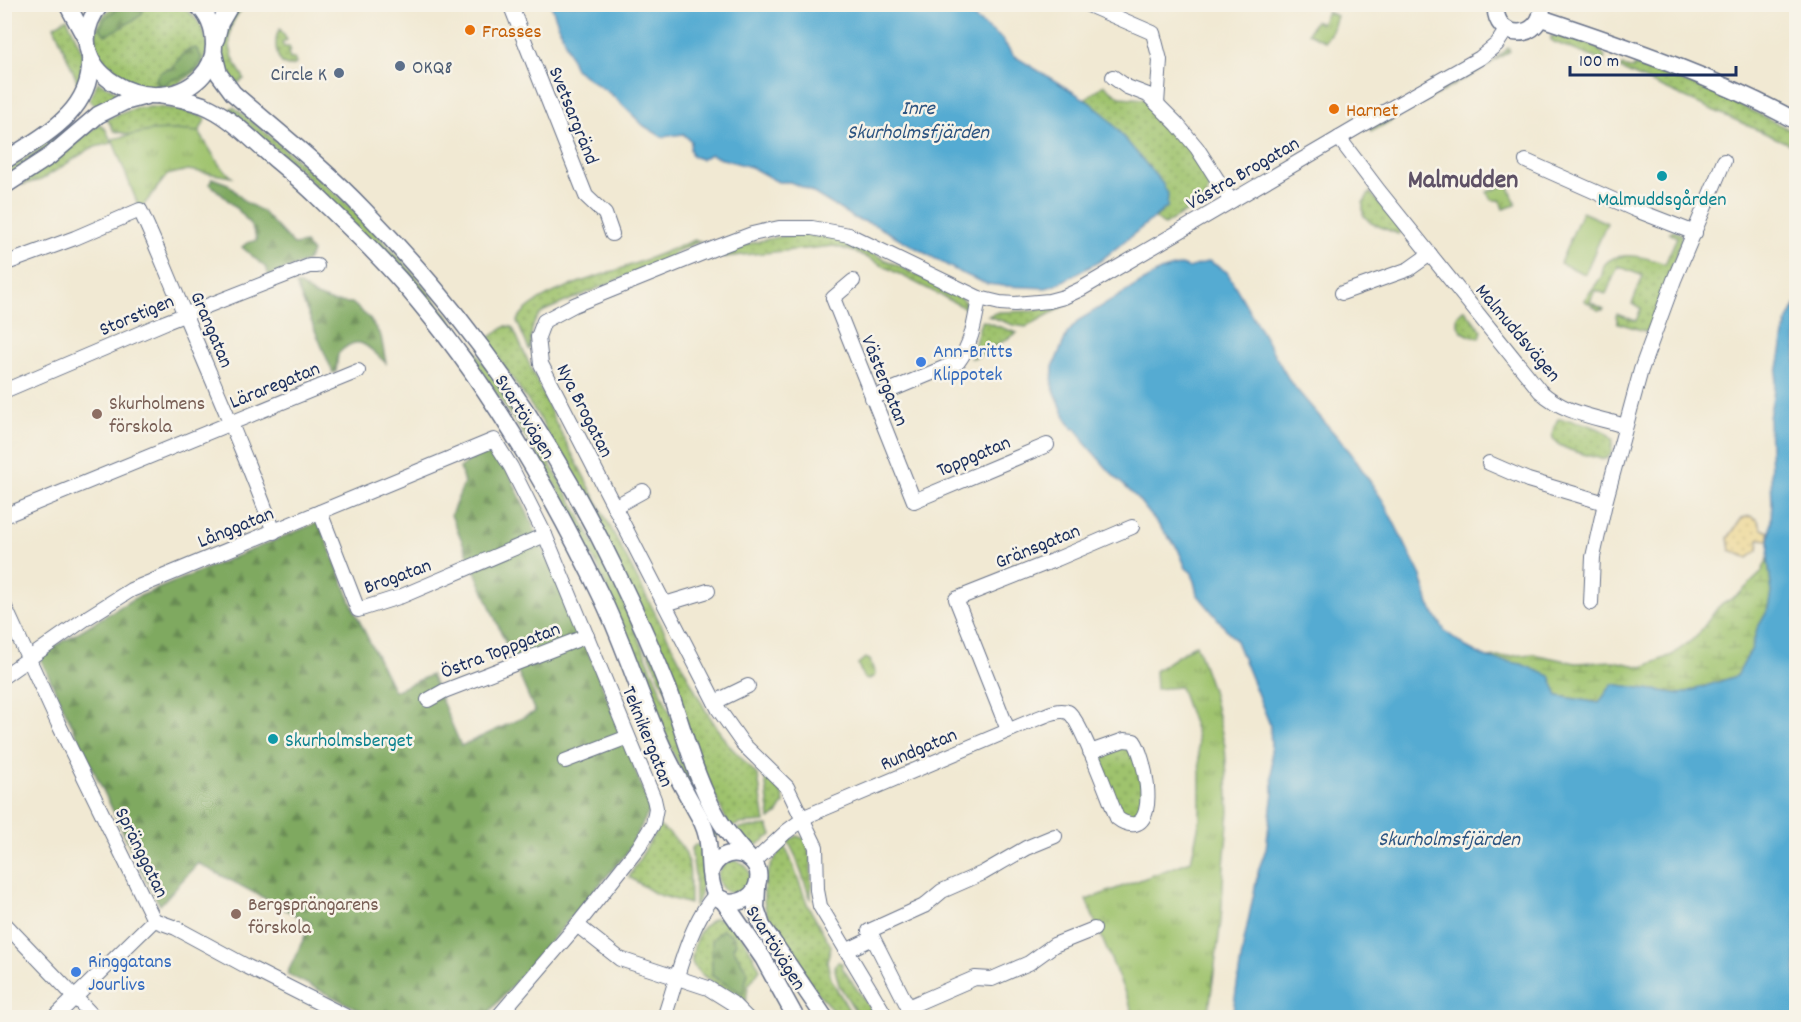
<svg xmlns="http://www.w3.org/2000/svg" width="1801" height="1022" font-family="Dekko,sans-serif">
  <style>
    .grass { fill: url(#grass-dots); stroke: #5d7966; stroke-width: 1.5 }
    .forest { fill: url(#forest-firs); stroke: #4d6c5f; stroke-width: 1.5 }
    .wetland { fill: url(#wetland-marsh); stroke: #5d7966; stroke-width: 1.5 }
    .sand { fill: url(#sand-dots); stroke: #84847e; stroke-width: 1.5 }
    .park { fill: url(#park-tufts); stroke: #5d7966; stroke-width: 1.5 }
    .pitch { fill: #9fc36d; stroke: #5d7966; stroke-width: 1.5 }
    .water { fill: #55abd2; stroke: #386d98; stroke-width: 1.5 }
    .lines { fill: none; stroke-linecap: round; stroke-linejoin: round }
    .minor-casing { stroke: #667087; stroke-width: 16 }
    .major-casing { stroke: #667087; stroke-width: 19 }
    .minor { stroke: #fff; stroke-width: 14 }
    .major { stroke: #fff; stroke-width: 16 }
    .food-dot { fill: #e8710a; stroke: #f7f3e8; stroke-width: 2 }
    .service-dot { fill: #5c6f8a; stroke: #f7f3e8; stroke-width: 2 }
    .culture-dot { fill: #0f9aa8; stroke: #f7f3e8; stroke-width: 2 }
    .shop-dot { fill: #3f7fe0; stroke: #f7f3e8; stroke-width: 2 }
    .education-dot { fill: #8d6e63; stroke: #f7f3e8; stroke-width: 2 }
    .labels { text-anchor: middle; stroke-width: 5; stroke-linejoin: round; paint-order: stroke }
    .food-label { font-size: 20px; fill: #c56008; stroke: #f7f3e8; text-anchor: start }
    .service-label { font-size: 20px; fill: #4e5e75; stroke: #f7f3e8; text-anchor: start }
    .street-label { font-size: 20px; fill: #1b2f5e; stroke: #f7f3e8 }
    .culture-label { font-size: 20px; fill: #0d838f; stroke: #f7f3e8 }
    .shop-label { font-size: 20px; fill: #366cbe; stroke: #f7f3e8; text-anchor: start }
    .education-label { font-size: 20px; fill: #785e54; stroke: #f7f3e8; text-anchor: start }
    .water-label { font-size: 21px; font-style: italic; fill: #2c5481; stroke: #f7f3e8 }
    .district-label { font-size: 26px; font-weight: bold; fill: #5e5166; stroke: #f7f3e8 }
  </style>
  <defs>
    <pattern id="grass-dots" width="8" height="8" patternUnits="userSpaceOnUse" patternTransform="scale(1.5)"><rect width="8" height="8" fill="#9fc36d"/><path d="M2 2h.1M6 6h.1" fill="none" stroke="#819f5d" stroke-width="1.8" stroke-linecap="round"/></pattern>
    <pattern id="forest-firs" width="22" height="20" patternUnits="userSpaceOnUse" patternTransform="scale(1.5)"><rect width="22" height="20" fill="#7fa960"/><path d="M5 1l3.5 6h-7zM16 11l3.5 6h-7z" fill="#678a52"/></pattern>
    <pattern id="wetland-marsh" width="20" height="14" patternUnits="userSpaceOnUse" patternTransform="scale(1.5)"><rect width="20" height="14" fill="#9fc36d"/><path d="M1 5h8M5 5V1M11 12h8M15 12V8" fill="none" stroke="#819f5d"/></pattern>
    <pattern id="sand-dots" width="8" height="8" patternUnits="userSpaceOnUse" patternTransform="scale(1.5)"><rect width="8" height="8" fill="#eeda9e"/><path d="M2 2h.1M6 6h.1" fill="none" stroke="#ccbb8a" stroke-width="1.8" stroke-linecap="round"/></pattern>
    <pattern id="park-tufts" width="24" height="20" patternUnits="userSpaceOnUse" patternTransform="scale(1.5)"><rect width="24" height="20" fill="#9fc36d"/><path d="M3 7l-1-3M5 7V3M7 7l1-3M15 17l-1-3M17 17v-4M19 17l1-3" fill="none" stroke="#819f5d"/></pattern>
  </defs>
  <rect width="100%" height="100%" fill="#f7f3e8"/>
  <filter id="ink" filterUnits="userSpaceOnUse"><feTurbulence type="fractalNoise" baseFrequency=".0167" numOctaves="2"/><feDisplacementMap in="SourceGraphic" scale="12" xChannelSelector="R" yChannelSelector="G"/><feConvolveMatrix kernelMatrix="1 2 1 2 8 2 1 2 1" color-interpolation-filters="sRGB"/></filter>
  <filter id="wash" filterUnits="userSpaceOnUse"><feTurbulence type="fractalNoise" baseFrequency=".008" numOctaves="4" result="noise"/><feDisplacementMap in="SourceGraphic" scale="24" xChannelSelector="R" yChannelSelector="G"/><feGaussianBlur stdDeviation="1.35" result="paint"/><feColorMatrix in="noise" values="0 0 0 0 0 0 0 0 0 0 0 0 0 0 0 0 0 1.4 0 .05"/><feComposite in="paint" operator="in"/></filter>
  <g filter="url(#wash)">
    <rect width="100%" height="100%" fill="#f1e9d3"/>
    <g class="grass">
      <path d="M117 5C131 5 166 1 177 5 201 14 217 47 199 69 195 73 189 76 184 80 160 96 124 87 104 67 101 64 100 59 99 54 91 35 98 14 117 5Z"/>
      <path d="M239 5H247C223 24 226 53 243 76L244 79 235 85C224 69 216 44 225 25 229 18 234 11 239 5Z"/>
      <path d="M67 18 82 52 80 88 54 26Z"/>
      <path d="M280 29 287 40 282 43 284 47H289L291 51 288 52 290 59 294 58 296 64C277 75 271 40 280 29Z"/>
      <path d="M1551 36C1567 37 1599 41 1605 58L1603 60H1600L1554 42 1551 40Z"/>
      <path d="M1508 48 1510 51 1475 73 1371 132 1370 129 1491 63Z"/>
      <path d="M1622 66 1633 69 1635 66C1692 81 1744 106 1796 133V147L1620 69Z"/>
      <path d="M98 82 121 94 96 107 89 100Z"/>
      <path d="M1104 85 1120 97 1144 99C1159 119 1208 164 1209 187 1209 190 1206 196 1205 200L1164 225 1155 218 1167 207 1162 183 1105 115 1085 99Z"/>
      <path d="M151 107C170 107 188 111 206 118L199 132 151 131 131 135 114 131 107 119 136 108Z"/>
      <path d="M234 107 277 142 347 204 406 265 471 345 466 349 301 171 248 125 230 112 231 108Z"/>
      <path d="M100 124 106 130 112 143 91 148 41 180 21 185Z"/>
      <path d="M63 130 65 132 63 136 5 178V171L39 149Z"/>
      <path d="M1370 192 1400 229V232L1398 234 1371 223 1363 215V203Z"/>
      <path d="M1673 231 1681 234V241L1648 332 1618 323 1616 316 1617 314 1636 321 1641 308 1632 304 1643 276 1618 266 1606 294 1595 290 1590 302 1604 309 1603 310H1598L1584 300C1589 293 1596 285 1601 277 1604 272 1601 268 1605 264 1618 249 1650 258 1665 264L1677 237 1669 233Z"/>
      <path d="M803 234 843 239 956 294 966 303 967 309 858 253 834 246 724 257 721 254C748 243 774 236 803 234Z"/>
      <path d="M695 240 700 241 675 252 670 258 544 311C531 321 531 333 530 349L529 350 517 321C530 294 594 278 620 269 646 260 670 250 695 240Z"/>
      <path d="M1075 300 1026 327 1013 325 988 316 998 312 1034 311Z"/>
      <path d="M1464 309 1482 331 1480 338C1466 336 1456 331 1457 316Z"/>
      <path d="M983 321 1017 333 977 357 971 358 980 325Z"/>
      <path d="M506 326 512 327 514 330 554 419 706 711 727 743 758 776 765 822 739 824 730 828 541 420 486 340Z"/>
      <path d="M474 349 528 426 574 505 622 599 721 834 713 838 672 751 597 565 568 508 539 457 469 353Z"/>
      <path d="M1558 419C1575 420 1602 426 1613 439L1611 453 1608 458 1602 459C1591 456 1556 449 1553 438 1551 431 1555 425 1558 419Z"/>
      <path d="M1134 742 1146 813 1123 822 1090 752Z"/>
      <path d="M765 777C775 783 783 791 784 803L778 813 770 819Z"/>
      <path d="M659 826C695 850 689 865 690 904L656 894 629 877Z"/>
      <path d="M768 826 772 835 757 845 744 841 734 833 740 828Z"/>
      <path d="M797 836 805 839 811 859V900L795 855 788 841Z"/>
      <path d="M695 845H702C703 865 705 888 695 907V875L691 849Z"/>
      <path d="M784 846 788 852 808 906 831 946 827 961 831 979 853 1017H837C802 966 728 910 784 846Z"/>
      <circle cx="734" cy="877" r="16"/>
      <path d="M715 918C738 919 751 952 760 969L748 986 746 1000C733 994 696 976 692 962 691 957 694 949 695 943 698 932 706 923 715 918Z"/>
      <path d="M838 962 842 963 843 969 876 1017H859L839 985 834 966Z"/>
    </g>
    <g class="forest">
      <path d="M122 5H146C144 8 143 12 141 15 137 19 110 34 105 35L100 28 105 18Z"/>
      <path d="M196 48 202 58 196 69 181 78 171 79 166 84 158 85 155 80 160 72 171 68 187 50Z"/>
      <path d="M212 178 228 184 245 202 262 211 294 245 305 243 312 252 307 261 269 276 266 268 242 247 247 243 257 240C251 217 227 200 210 184Z"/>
      <path d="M296 285H300L314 295 333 302 352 303 369 318 381 336 386 363C368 348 360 331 338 354L336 372 333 373Z"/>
      <path d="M494 441C551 562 605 685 650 810L626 854 485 1017H373L287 974 311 923 198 863 160 905 147 882 39 656 133 599 319 522 355 612 394 691 431 675 461 746 535 712 451 515 464 483 460 468Z"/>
      <path d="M722 930 733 935 736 943 733 948 748 972 743 994 712 976V940Z"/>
    </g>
    <path class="wetland" d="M1768 558 1772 593 1769 608 1757 629 1752 648 1737 676 1681 694 1613 684 1599 703 1558 696 1487 658 1533 654 1576 663 1614 661 1643 667 1672 655 1697 636 1718 607 1739 594 1761 573Z"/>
    <path class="sand" d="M1750 516 1757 519 1762 529 1769 532V540L1759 539 1758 550 1748 558 1730 550 1728 538 1742 518Z"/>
    <g class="park">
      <path d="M1327 12 1337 16 1332 31 1325 41 1308 33 1315 21 1321 23Z"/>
      <path d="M174 130 199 132 220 166 232 177 188 170 167 175 140 210 112 139 151 131Z"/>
      <path d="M1508 184 1516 205 1503 209 1500 200C1492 201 1490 200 1487 192Z"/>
      <path d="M1196 644 1212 690 1225 746 1229 812 1224 866 1221 921 1208 1017H1135L1086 900 1191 861 1200 819V772L1197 735 1180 687 1156 689 1155 671Z"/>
      <path d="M865 658 870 660 875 674 874 677 867 680 863 677 858 664Z"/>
    </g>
    <path class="pitch" d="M1582 212 1607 223 1585 274 1560 263Z"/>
    <g class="water">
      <path d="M551 5H963L972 16 1001 38 1014 56 1085 99 1105 115 1162 183 1168 194 1167 207 1100 261 1056 285 1046 288 1004 286 987 284 959 272 875 225 854 218 807 189 790 182H778L751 167 719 158 711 154 701 159 692 156 690 149 691 141 683 134 662 137 644 126 612 95 575 69Z"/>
      <path d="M1209 261 1227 272 1291 383 1351 453 1383 501 1421 576 1429 605 1445 631 1466 647 1487 658 1521 664 1550 676 1558 696 1599 703 1612 684 1681 694 1737 676 1752 648 1757 629 1769 608 1772 593 1768 558 1772 504 1769 418 1786 324 1796 304V1017H1232L1244 941 1259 868 1266 849 1273 792 1270 725 1236 641 1197 594 1192 573 1186 568 1178 549 1137 498 1113 475 1084 442 1076 428 1073 429 1066 419 1052 385 1053 367 1067 334 1079 320 1160 271 1181 265 1189 268Z"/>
    </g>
  </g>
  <g filter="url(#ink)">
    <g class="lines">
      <g class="minor-casing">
        <g id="minor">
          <path d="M510 4 586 196 605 214 612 234"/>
          <path d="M1086 4 1153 33 1160 60 1157 104"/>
          <path d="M1113 77 1127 87 1148 95 1177 124 1197 148 1231 201"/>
          <path d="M1339 138 1379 191 1540 391C1565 414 1593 416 1625 426"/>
          <path d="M1526 161 1636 210 1695 233"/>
          <path d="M4 264 75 238 140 210C156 244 170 280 185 315 215 387 247 458 274 532"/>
          <path d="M853 281 833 298 914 501 1047 445"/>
          <path d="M1342 293 1409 269 1430 254"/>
          <path d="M4 391 166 322 309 266H317"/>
          <path d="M872 398 958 362C972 344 975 320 979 298"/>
          <path d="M1489 463 1528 480 1605 503 1641 370 1674 280 1724 161"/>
          <path d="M614 507 643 491"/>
          <path d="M320 512 358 610 402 596 545 535"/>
          <path d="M4 516 358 371"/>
          <path d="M1591 603 1593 557 1605 503"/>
          <path d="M665 604 708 591"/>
          <path d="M4 605 58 723 154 920 176 928 248 967 349 1018"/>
          <path d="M4 676 85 619 131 590 494 440 511 467 545 535 654 799 656 808 653 824 639 847 577 925 497 1018"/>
          <path d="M428 700 444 691 587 636"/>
          <path d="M715 702 748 686"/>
          <path d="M1008 730 956 599 1057 559 1132 527"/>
          <path d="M565 761 628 737"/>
          <path d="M753 863 786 832 809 815 1036 719C1045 716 1058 708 1068 712 1080 718 1110 801 1117 818 1122 822 1128 825 1135 824 1158 818 1144 755 1134 741L1124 740 1090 752"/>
          <path d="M4 923 95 1018"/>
          <path d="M577 925 620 959 708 988 732 1003 747 1018"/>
          <path d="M873 938 869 931 924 906 942 891 983 873 1026 848 1055 836"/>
          <path d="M846 951 873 938 908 1007"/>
          <path d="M54 1018 154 920"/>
          <path d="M664 1018C677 980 689 922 716 894"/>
          <path d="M887 1018 820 906 817 890 816 847 787 787 743 744 719 710 541 364 538 337 544 321 574 305 715 248 752 234 779 228H812L849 235 979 298 1000 303 1015 304 1049 301 1064 297 1081 289 1363 124 1480 58 1497 44 1506 30"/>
          <path d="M912 1018 908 1007 975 978 992 979 1029 963 1054 945 1094 929"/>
        </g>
      </g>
      <g class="major-casing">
        <g id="major">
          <path d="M67 4 86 39"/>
          <path d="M101 4C49 67 152 125 200 78 209 69 214 58 214 45 214 28 209 15 196 4"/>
          <path d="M1496 4C1492 42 1544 42 1542 4"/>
          <path d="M1541 18C1628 47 1715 77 1796 121"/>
          <path d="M216 39 220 23 231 4"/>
          <path d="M214 54 219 74 233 93C277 131 323 167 363 209 470 319 550 434 617 573 636 612 654 652 670 693 685 734 695 778 717 816 725 831 737 844 748 857"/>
          <path d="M158 95C174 97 189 100 203 105 226 114 245 133 263 149 282 165 301 180 319 198 353 231 388 264 418 301 494 392 553 495 604 602 626 649 641 699 662 746 673 770 686 793 699 816 704 825 707 833 708 843 711 864 704 912 741 901 749 898 755 892 757 885 767 854 721 839 710 873"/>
          <path d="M4 161C43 136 94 111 90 57"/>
          <path d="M4 186 50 156 98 115 124 102 146 96"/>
          <path d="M757 887 756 908 762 926 825 1018"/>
          <path d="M722 899 763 958 796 1018"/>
        </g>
      </g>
      <use href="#minor" class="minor"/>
      <use href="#major" class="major"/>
    </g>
  </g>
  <g class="food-dot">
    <circle cx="470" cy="30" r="6"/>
    <circle cx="1334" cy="109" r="6"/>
  </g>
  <g class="service-dot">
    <circle cx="400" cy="66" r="6"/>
    <circle cx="339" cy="73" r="6"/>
  </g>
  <g class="culture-dot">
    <circle cx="1662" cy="176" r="6"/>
    <circle cx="273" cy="739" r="6"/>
  </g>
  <g class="shop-dot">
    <circle cx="921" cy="362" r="6"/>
    <circle cx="76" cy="972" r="6"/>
  </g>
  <g class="education-dot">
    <circle cx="97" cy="414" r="6"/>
    <circle cx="236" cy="914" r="6"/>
  </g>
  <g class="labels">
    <g class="food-label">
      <text x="482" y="37">Frasses</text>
      <text x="1346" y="116">Harnet</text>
    </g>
    <g class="service-label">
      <text x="412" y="73">OKQ8</text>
      <text x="327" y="80" text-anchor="end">Circle K</text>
    </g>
    <g class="street-label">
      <text transform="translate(575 115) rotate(68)" y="7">Svetsargränd</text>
      <text transform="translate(1242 172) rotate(-30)" y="7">Västra Brogatan</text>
      <text transform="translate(136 314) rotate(-23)" y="7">Storstigen</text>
      <text transform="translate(213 329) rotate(67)" y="7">Grangatan</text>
      <text transform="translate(1519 332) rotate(50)" y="7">Malmuddsvägen</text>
      <text transform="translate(886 380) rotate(68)" y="7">Västergatan</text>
      <text transform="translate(274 384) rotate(-22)" y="7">Läraregatan</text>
      <text transform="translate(586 410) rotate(63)" y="7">Nya Brogatan</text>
      <text transform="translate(526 416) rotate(58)" y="7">Svartövägen</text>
      <text transform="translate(973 455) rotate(-23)" y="7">Toppgatan</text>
      <text transform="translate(235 526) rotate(-22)" y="7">Långgatan</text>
      <text transform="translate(1037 545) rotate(-22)" y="7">Gränsgatan</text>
      <text transform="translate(397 575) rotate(-20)" y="7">Brogatan</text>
      <text transform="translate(500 649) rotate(-21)" y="7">Östra Toppgatan</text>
      <text transform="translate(649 736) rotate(68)" y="7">Teknikergatan</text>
      <text transform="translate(918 748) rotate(-23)" y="7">Rundgatan</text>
      <text transform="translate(143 852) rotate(64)" y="7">Spränggatan</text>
      <text transform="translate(777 947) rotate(58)" y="7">Svartövägen</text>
    </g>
    <g class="culture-label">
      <text x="1662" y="205">Malmuddsgården</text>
      <text x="285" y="746" text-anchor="start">Skurholmsberget</text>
    </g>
    <g class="shop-label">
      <text x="933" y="357">Ann-Britts<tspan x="933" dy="23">Klippotek</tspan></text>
      <text x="88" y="967">Ringgatans<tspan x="88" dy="23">Jourlivs</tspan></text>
    </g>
    <g class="education-label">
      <text x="109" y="409">Skurholmens<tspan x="109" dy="23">förskola</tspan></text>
      <text x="248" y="910">Bergsprängarens<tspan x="248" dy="23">förskola</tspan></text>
    </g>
    <g class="water-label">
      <text x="918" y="114">Inre<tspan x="918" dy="24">Skurholmsfjärden</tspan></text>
      <text x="1449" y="845">Skurholmsfjärden</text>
    </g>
    <g class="district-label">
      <text x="1463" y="187">Malmudden</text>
    </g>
  </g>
  <rect width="1801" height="1022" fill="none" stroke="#f7f3e8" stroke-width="24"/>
  <path d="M1570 66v9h166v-9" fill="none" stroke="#1b2f5e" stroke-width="3"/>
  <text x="1579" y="66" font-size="18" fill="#1b2f5e" stroke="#f7f3e8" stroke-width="4.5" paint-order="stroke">100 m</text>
</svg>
